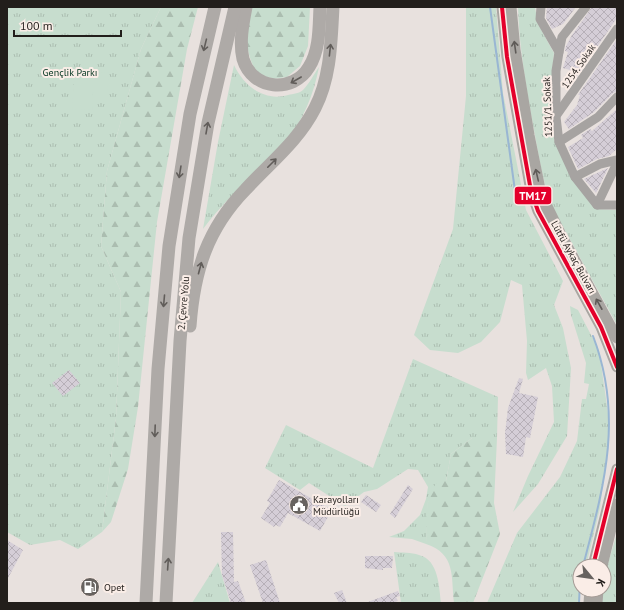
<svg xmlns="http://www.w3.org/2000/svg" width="624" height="610" font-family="'PT Sans',sans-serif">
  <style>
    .grass { fill: url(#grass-tufts) }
    .forest { fill: url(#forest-firs) }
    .pitch { fill: #c7ddce }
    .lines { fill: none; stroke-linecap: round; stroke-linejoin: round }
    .stream { stroke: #99b6d3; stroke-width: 2 }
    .building { fill: url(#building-cross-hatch) }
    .minor { stroke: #a6a3a1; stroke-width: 9 }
    .major { stroke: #a9a6a2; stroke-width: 11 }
    .highway { stroke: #aeaaa7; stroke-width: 13 }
    .bus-1-casing { stroke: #faede7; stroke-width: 7 }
    .bus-1 { stroke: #e4002b; stroke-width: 4 }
    .oneway { stroke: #615d5a }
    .oneway2 { stroke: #5f5b58 }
    .labels { text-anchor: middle; stroke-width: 4; stroke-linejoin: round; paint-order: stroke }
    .street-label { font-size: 10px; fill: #221e1b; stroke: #faede7 }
    .park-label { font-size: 10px; fill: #00331e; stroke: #faede7 }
    .poi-label { font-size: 10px; fill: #221e1b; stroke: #faede7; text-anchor: start }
    .line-badge { stroke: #faede7; stroke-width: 1.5 }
    .badge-label { font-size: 11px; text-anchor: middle; font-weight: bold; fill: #fff }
  </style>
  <defs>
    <pattern id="grass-tufts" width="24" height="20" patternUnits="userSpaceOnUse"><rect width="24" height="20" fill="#c7ddce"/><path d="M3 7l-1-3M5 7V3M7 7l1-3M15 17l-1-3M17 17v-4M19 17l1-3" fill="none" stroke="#abbdb0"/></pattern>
    <pattern id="forest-firs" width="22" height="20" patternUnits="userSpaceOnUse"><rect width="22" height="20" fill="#c7ddce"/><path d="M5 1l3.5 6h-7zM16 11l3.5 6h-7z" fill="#abbdb0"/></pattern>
    <pattern id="building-cross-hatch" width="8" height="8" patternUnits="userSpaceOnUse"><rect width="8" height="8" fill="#d5ced7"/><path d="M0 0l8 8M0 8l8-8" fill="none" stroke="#b7b0b8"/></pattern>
  </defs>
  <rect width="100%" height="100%" fill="#e8e1de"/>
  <g class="grass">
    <path d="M7 7H161L141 49 107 171 101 246 121 292 116 418 102 532 78 549 60 540 30 545 7 532Z"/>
    <path d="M466 7H496L503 93 526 210 563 281 554 305 563 328 571 368 567 436 538 484 513 512 528 476 554 422 552 386 546 368 528 380 526 373 527 341 522 285 511 280 500 322 481 342 458 353 430 350 414 335 453 229 466 96Z"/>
    <path d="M518 7H535L538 24 554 53 552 71 551 114 554 139 572 179 596 209 617 210V325L550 203C542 177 538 151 533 125 526 86 519 46 518 7Z"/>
    <path d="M234 65C244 86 264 102 288 95 293 94 300 93 303 90 309 84 314 74 319 67 314 93 303 122 285 142 258 172 227 197 203 229L218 142Z"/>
    <path d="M570 306 578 310 599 350 610 427 600 508 586 566H580L579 603H487L517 533 560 477 577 441 582 399H586L589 384 584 383 586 363 571 315Z"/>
    <path d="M413 359 498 397 497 438H472L451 454 446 481 428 502 426 544 412 539 389 537 404 531 420 515 426 499 428 487 418 470 408 469 377 489 364 492 345 506 309 483 300 490 265 468 286 425 373 468Z"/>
    <path d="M617 533V603H602L605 573Z"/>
    <path d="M394 552C402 553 411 552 419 555 439 560 439 587 441 603H401Z"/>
    <path d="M218 562 230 603H192Z"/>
  </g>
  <g class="forest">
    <path d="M161 7H198L187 49 157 222 138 407 128 469 111 522 102 532 116 418 121 292 101 246 107 171 141 49Z"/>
    <path d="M252 7H310L308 46 300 66 287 77 273 79 257 74C244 50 245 33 252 7Z"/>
    <path d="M472 438H497L494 503 500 534 473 603H454C451 576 456 554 426 544 427 522 423 495 440 479L446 481 451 454Z"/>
  </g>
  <path class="pitch" d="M75 71 109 73 107 93 93 92 92 110 72 109Z"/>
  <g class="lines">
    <g class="stream">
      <path d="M490 7 515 191 519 202"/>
      <path d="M583 566C604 486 624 417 593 336"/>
      <path d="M579 603 580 582"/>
    </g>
  </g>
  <g class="building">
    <path d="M547 7H576L563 24 552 29 546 18Z"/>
    <path d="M592 7H617V18L568 89 562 85 570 70 563 68 568 52 565 51 566 46 572 35Z"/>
    <path d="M617 39V91L613 93 594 112 569 129 564 122 577 105 580 95H578Z"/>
    <path d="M617 109V149L609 156 597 159 578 169 568 147 583 138 581 135 590 129 592 131Z"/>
    <path d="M608 168 596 193 584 179Z"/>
    <path d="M69 370 80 383 63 396 52 383Z"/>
    <path d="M519 378 523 379 519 393 538 397 530 438 526 437 523 457 506 454 505 433 508 408Z"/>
    <path d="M279 480 332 510 320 531 288 513 280 527 276 525 274 527 261 518 270 503 267 501Z"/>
    <path d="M408 485 413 489 395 518 390 514Z"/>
    <path d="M366 495 381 505 376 512 361 502Z"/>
    <path d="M221 532H233L234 582 238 581 246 603H231L222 575Z"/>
    <path d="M7 540 23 550 7 580Z"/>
    <path d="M365 556H393L392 568H383V570L365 568Z"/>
    <path d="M266 560 280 603H263L250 565Z"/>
    <path d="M342 590 347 603H339L334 593Z"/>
    <path d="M398 591 400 596 396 597 398 601 392 603H365Z"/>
  </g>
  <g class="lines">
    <g class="minor">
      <path d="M541 7 540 19 559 52 556 71V117L559 142 575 177 597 205H617"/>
      <path d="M559 52 562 37 586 7"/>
      <path d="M556 116 617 29"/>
      <path d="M559 142 598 117 617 97"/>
      <path d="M575 177 600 164 617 160"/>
      <path d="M597 205 617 163"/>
    </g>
    <g class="major">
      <path d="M502 7 507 57 531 191 538 211 601 327 617 367"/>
      <path d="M511 7 515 50 529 135 541 194 560 233 617 338"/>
      <path d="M593 566 617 469"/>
      <path d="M602 566 617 504"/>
      <path d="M589 603 590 590"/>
      <path d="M597 603 598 590"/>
    </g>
    <g class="highway">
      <path d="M246 7C243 23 239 42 243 59 252 90 293 94 309 67 320 50 319 26 320 7"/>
      <path d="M190 326C194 271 207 229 246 189 270 163 299 140 315 108 331 77 331 41 333 7"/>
      <path d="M146 603 158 369 169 246 190 114 215 7"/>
      <path d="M166 603 180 341 189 238 208 123 235 7"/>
    </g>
    <g class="bus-1-casing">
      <g id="bus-1">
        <path d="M502 7 507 57 531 191 538 211 601 327 617 367"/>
        <path d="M593 566 617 469"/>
      </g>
    </g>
    <use href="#bus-1" class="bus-1"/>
  </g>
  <defs><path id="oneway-shaft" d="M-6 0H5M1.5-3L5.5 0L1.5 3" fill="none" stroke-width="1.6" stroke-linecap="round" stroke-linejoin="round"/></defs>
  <g class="oneway">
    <use href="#oneway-shaft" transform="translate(205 45) rotate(104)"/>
    <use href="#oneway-shaft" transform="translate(330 50) rotate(-84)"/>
    <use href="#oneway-shaft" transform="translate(296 80) rotate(150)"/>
    <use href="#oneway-shaft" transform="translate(207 128) rotate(-80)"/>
    <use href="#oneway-shaft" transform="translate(272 163) rotate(-45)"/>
    <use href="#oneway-shaft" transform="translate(180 172) rotate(99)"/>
    <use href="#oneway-shaft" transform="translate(200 268) rotate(-75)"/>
    <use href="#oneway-shaft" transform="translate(164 301) rotate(95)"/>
    <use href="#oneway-shaft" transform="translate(155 431) rotate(92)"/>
    <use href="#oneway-shaft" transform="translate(168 564) rotate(-86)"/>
  </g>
  <g class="oneway2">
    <use href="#oneway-shaft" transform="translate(515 47) rotate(-98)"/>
    <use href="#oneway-shaft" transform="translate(537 175) rotate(-103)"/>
    <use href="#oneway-shaft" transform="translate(599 304) rotate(-119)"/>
  </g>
  <defs>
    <g id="civic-disc" transform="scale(1)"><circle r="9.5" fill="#67625f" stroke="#faede7"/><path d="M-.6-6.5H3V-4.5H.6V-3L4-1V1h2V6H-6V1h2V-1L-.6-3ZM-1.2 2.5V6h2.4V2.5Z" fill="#fff"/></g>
    <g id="fuel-disc" transform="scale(1)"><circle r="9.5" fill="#67625f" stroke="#faede7"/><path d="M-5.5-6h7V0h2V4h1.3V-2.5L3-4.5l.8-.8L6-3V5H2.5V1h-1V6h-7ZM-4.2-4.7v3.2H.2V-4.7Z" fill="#fff"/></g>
  </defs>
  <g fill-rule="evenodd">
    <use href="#civic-disc" x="299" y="505"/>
    <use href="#fuel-disc" x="90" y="587"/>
  </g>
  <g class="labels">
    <g class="street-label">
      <text transform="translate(578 66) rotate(-55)" y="4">1254. Sokak</text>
      <text transform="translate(547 107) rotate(-92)" y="4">1251/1. Sokak</text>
      <text transform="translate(574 257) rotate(61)" y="4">Lütfü Aykaç Bulvarı</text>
      <text transform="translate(183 303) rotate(-85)" y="4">2. Çevre Yolu</text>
    </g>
    <g class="park-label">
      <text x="70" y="76">Gençlik Parkı</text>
    </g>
    <g class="poi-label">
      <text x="313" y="503">Karayolları<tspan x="313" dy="12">Müdürlüğü</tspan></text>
      <text x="104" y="591">Opet</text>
    </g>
  </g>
  <rect class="line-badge" x="514" y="186" width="38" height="19" rx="4" fill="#e4002b"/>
  <g class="badge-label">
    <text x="533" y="200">TM17</text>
  </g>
  <rect width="624" height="610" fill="none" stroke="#221e1b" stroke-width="16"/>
  <g transform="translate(592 578) rotate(119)"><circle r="19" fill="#faede7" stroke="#a49a95"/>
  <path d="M0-3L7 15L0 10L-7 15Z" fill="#67625f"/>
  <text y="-6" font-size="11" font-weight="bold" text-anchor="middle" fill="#221e1b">K</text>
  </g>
  <path d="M14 30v6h107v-6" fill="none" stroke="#221e1b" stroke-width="2"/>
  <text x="20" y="30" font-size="12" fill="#221e1b" stroke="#faede7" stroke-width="3" paint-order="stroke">100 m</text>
</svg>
